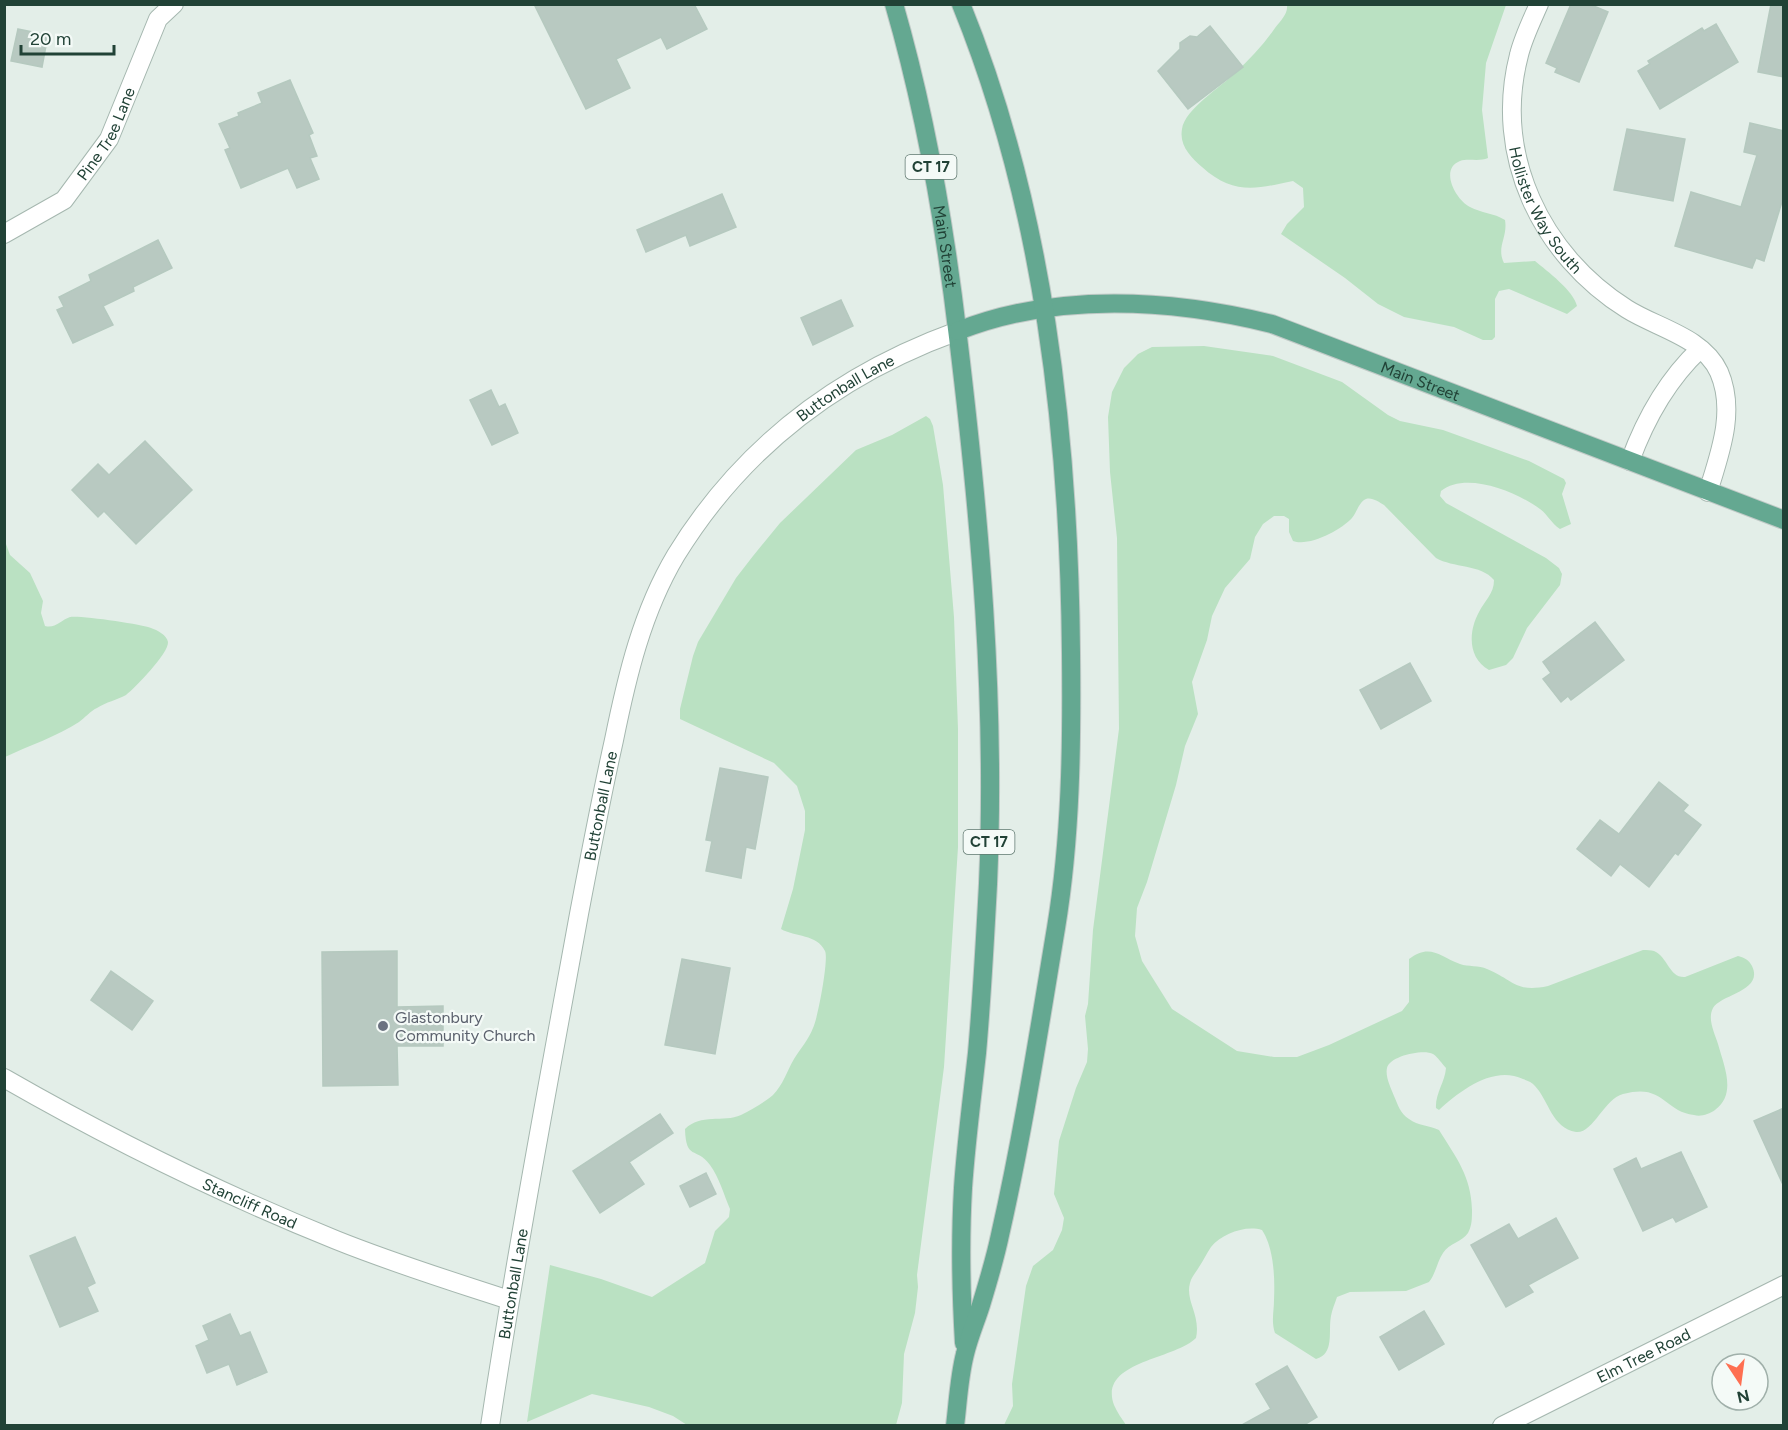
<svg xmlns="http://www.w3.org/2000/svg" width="1788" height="1430" font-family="Figtree,sans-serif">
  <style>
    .green { fill: #bae1c2 }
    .building { fill: #b8c9c1; stroke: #b5c9bf; stroke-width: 1.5 }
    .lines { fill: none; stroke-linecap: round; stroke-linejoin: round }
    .minor-casing { stroke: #a5b7af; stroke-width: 20 }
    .major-casing { stroke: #c1cac7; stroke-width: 20 }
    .minor { stroke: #fff; stroke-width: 18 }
    .major { stroke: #64a891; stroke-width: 18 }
    .worship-dot { fill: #6b7280; stroke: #f4faf7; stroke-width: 2 }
    .labels { text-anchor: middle; stroke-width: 4.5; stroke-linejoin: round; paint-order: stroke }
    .shield { fill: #f4faf7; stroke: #607970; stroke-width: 1.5 }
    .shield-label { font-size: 15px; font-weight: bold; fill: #214236 }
    .street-label { font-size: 16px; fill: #214236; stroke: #f4faf7 }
    .worship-label { font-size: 16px; fill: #5b616d; stroke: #f4faf7; text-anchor: start }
  </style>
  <rect width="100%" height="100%" fill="#e3eee8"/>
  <g class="green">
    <path d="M1287 5H1506L1486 63 1482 110 1488 158C1479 162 1468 158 1460 161 1439 169 1456 200 1470 207 1481 213 1494 213 1505 220 1508 237 1496 247 1504 263L1535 261C1547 271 1574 291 1577 306L1567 314 1509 289 1499 291 1495 299V337L1492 340H1483L1454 327 1404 317 1378 304 1345 278 1281 234 1287 224 1304 207 1303 188 1293 181C1256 189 1233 195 1202 167 1191 157 1179 146 1182 129 1185 109 1221 87 1235 73 1250 59 1264 44 1275 28 1281 20 1288 14 1287 5Z"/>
    <path d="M1204 346 1273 356 1342 382 1388 415 1400 421 1443 430 1529 461 1564 479 1566 483 1562 494 1571 524 1560 529C1551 523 1548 515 1540 509 1517 492 1466 471 1441 491L1440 496 1446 503 1546 558 1559 568 1562 574 1560 585 1527 628 1513 658 1506 665 1489 670C1468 658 1468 632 1479 612 1485 600 1494 594 1494 580 1481 564 1453 568 1436 558L1384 505C1379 502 1372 497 1366 499 1359 502 1357 512 1352 518 1341 530 1309 547 1293 541L1289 532V519L1284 516H1274L1263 524 1255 537 1250 559 1225 588 1212 616 1207 640 1192 682 1198 714 1185 746 1176 785 1147 882 1137 908 1135 936 1142 961 1172 1009 1237 1051 1274 1057H1297L1329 1045 1402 1011 1409 1002V959C1430 943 1439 956 1460 964 1468 967 1479 965 1487 969 1514 980 1515 993 1548 986L1643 950C1647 950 1651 950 1654 951 1668 957 1669 978 1685 977L1738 956C1745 958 1749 960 1752 966 1764 991 1721 994 1713 1008 1707 1019 1715 1034 1718 1044 1724 1066 1737 1094 1715 1110 1709 1114 1701 1117 1694 1115 1663 1111 1664 1083 1623 1094 1604 1099 1593 1134 1576 1132 1552 1128 1549 1101 1535 1086 1532 1082 1528 1081 1523 1079 1493 1065 1460 1091 1439 1110L1436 1108C1435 1094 1445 1082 1446 1068 1442 1064 1438 1057 1433 1054 1423 1049 1390 1056 1387 1068 1385 1077 1391 1088 1394 1096 1398 1105 1400 1113 1409 1119 1418 1126 1429 1125 1439 1130 1457 1159 1471 1176 1472 1210 1472 1218 1472 1226 1468 1233 1462 1242 1449 1243 1443 1253 1437 1262 1436 1273 1429 1282L1406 1291 1350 1292 1337 1297C1335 1303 1332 1310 1331 1316 1328 1331 1335 1354 1316 1359L1275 1333C1271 1322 1274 1311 1274 1300 1275 1278 1274 1248 1262 1230 1245 1225 1222 1234 1211 1247 1207 1253 1203 1261 1199 1267 1196 1272 1191 1278 1190 1283 1185 1301 1201 1315 1196 1338 1174 1360 1098 1361 1114 1405 1117 1412 1122 1419 1126 1425H1004L1013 1406 1012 1384 1026 1286 1033 1266 1053 1250 1062 1230 1064 1218 1054 1194 1059 1141 1076 1088 1087 1062 1088 1049 1085 1016 1088 1004 1093 930 1119 729 1117 538 1110 472 1108 417 1112 392 1124 368 1138 354 1152 347Z"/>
    <path d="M926 416 930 419 933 426 943 485 954 617 958 729V847L944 1067 917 1275 918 1287 915 1313 904 1354 902 1403 896 1425H687L673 1416 649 1407 592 1394 527 1422 550 1265 601 1279 652 1297 705 1263 715 1231 729 1217 730 1209C724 1195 719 1177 710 1165 696 1146 686 1161 685 1129 701 1113 723 1123 741 1115 751 1110 765 1102 773 1095 783 1085 787 1071 794 1059 800 1049 809 1039 813 1028 818 1018 829 958 825 951 817 934 795 937 781 929L793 889 805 830V811L797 786 774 763 680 719V709L693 656 698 642 736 578 753 556 780 523 856 450 892 435Z"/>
    <path d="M4 525 6 544 10 555 30 573 43 601 41 613 45 626C55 629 61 620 70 617 78 615 142 624 151 628 157 630 167 635 168 642 169 653 135 688 126 695 117 700 106 702 97 708 90 711 85 718 79 722 58 736 28 746 5 757Z"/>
  </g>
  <g class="building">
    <path d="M534 4H694L707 29 667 49 661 37 616 59 630 88 586 109Z"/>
    <path d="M1571 4H1589L1608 12 1579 82 1555 72 1557 68 1546 63Z"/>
    <path d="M1771 4H1784V77L1758 72Z"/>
    <path d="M1716 24 1738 62 1660 109 1638 71 1650 64 1648 61 1676 44 1702 28 1704 31Z"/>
    <path d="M1210 26 1243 67 1188 109 1158 71 1180 49V43L1190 36 1197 37Z"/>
    <path d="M18 29 48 35 42 67 11 61Z"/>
    <path d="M290 80 313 133 309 135 317 156 310 158 319 179 297 188 288 168 241 188 225 150 230 148 219 124 239 116 238 113 262 103 258 93Z"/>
    <path d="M1750 123 1784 131V195L1764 261 1756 258 1752 268 1675 246 1691 192 1741 207 1757 155 1744 152Z"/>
    <path d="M1627 129 1685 139 1673 201 1614 190Z"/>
    <path d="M722 194 736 227 690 246 686 235 646 252 637 230Z"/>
    <path d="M158 240 172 268 133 287 134 291 103 306 113 325 73 343 57 310 64 307 59 297 91 281 89 275Z"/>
    <path d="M841 300 853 326 813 345 801 318Z"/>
    <path d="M491 390 499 407 505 404 518 433 492 445 470 400Z"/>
    <path d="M145 441 192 490 136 544 104 511 98 517 72 490 98 464 109 475Z"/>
    <path d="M1595 622 1624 660 1571 700 1568 696 1561 702 1543 679 1551 673 1543 662Z"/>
    <path d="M1410 663 1431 701 1381 729 1360 690Z"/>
    <path d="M720 768 768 777 755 849 746 847 741 878 706 871 712 841 706 840Z"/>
    <path d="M1659 782 1688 805 1683 811 1701 825 1678 855 1675 853 1649 887 1620 864 1611 876 1577 849 1600 820 1619 834Z"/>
    <path d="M397 951V1007L443 1006V1046H397L398 1085 323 1086 322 952Z"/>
    <path d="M682 959 730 968 715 1054 665 1045Z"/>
    <path d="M111 971 153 1001 132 1030 91 1000Z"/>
    <path d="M1784 1108V1187L1754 1121Z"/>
    <path d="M660 1114 673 1133 629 1162 644 1184 600 1213 573 1171Z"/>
    <path d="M1681 1152 1707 1207 1676 1222 1673 1217 1643 1231 1614 1169 1636 1158 1641 1169Z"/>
    <path d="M706 1173 716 1194 690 1207 680 1186Z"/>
    <path d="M1556 1218 1578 1258 1528 1285 1533 1292 1506 1307 1471 1245 1509 1224 1518 1239Z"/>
    <path d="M75 1237 95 1283 87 1287 98 1311 60 1327 30 1256Z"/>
    <path d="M1424 1311 1444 1344 1399 1370 1380 1337Z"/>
    <path d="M230 1314 240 1336 250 1332 267 1372 237 1385 229 1364 207 1373 196 1346 209 1340 203 1326Z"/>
    <path d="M1287 1366 1317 1417 1304 1425H1242L1271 1409 1256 1384Z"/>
  </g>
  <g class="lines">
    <g class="minor-casing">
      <g id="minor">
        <path id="s1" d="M1539 4C1532 20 1523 38 1519 55 1493 155 1541 255 1627 309 1657 328 1703 337 1719 372 1736 411 1720 453 1708 492"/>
        <path id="s2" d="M4 234 64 200 109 139 158 19 174 4"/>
        <path d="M1630 461C1645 420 1668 379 1700 349"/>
        <path id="s3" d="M4 1078C112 1140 222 1194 336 1240 393 1263 451 1281 509 1300"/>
        <path id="s4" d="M490 1426C516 1254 548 1084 579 914 590 856 601 798 614 740 627 676 642 612 676 555 743 446 839 374 958 331"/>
        <path id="s5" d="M1502 1426 1784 1285"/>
      </g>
    </g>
    <g class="major-casing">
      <g id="major">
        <path id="s6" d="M894 4C925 111 945 226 958 337 980 519 996 700 988 884 985 940 982 997 977 1053 972 1098 966 1143 963 1188 960 1240 961 1292 964 1343"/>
        <path id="s7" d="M958 331C1056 292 1172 299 1272 324L1784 520"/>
        <path d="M955 1426C958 1402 959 1377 965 1354 969 1337 976 1321 981 1305 988 1282 995 1259 1000 1235 1023 1134 1039 1030 1056 928 1071 837 1072 744 1071 653 1069 434 1044 208 961 4"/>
      </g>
    </g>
    <use href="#minor" class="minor"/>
    <use href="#major" class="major"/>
  </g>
  <circle class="worship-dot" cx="383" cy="1026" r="6"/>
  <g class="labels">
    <g class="shield">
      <rect x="905.5" y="155" width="51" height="24" rx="4.5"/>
      <rect x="963.5" y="830" width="51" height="24" rx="4.5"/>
    </g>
    <g class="shield-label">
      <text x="931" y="172">CT 17</text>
      <text x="989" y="847">CT 17</text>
    </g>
    <g class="street-label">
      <text dy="6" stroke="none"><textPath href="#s2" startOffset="148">Pine Tree Lane</textPath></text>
      <text dy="6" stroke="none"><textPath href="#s1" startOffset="218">Hollister Way South</textPath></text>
      <text dy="6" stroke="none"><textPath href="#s6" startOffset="248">Main Street</textPath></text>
      <text dy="6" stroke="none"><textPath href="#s7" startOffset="478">Main Street</textPath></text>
      <text dy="6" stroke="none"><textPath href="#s4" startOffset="1134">Buttonball Lane</textPath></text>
      <text dy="6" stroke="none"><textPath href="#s4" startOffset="630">Buttonball Lane</textPath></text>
      <text dy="6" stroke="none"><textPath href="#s3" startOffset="276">Stancliff Road</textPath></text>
      <text dy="6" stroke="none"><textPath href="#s4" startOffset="144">Buttonball Lane</textPath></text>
      <text dy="6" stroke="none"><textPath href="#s5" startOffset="158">Elm Tree Road</textPath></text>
    </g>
    <g class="worship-label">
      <text x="395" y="1023">Glastonbury<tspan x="395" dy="18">Community Church</tspan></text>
    </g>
  </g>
  <rect width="1788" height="1430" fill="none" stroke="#214236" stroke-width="12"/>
  <g transform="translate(1740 1382) rotate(167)"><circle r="28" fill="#f4faf7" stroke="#a0b0aa" stroke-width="1.5"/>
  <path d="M0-4.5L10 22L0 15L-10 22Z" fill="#fe6f51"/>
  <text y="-9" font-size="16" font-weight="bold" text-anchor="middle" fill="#214236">N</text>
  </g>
  <path d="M21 45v9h93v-9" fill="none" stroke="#214236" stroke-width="3"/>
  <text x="30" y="45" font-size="18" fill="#214236" stroke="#f4faf7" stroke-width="4.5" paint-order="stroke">20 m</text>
</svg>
